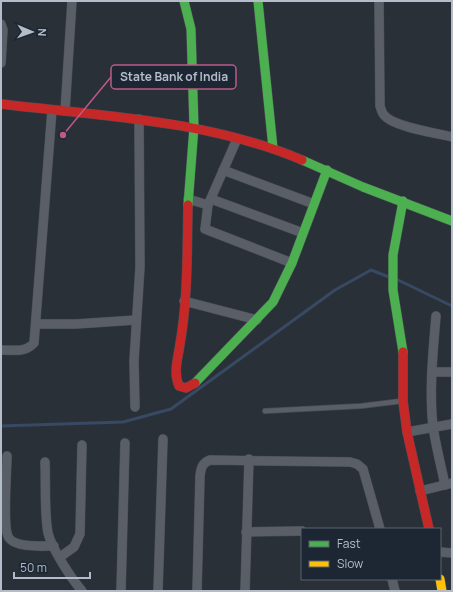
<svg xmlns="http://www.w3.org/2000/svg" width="453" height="592" font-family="Manrope,sans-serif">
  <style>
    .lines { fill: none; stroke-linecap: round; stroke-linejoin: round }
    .stream { stroke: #384963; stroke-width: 3 }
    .lane-casing { stroke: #484c53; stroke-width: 6 }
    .street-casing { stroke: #484c53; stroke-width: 10 }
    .fast-casing { stroke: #484c53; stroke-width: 10 }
    .slow-casing { stroke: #484c53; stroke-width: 10 }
    .jam-casing { stroke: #484c53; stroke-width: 10 }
    .lane { stroke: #5a5e66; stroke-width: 4.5 }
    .street { stroke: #5a5e66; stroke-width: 9 }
    .fast { stroke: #4caf50; stroke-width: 9 }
    .slow { stroke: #ffc107; stroke-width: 9 }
    .jam { stroke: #c62828; stroke-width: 9 }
    .leader { fill: none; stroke: #bc5a87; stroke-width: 1.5 }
    .callout-dot { fill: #bc5a87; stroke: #1d2633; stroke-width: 1.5 }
    .callout { fill: #1d2633; stroke: #bc5a87; stroke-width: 1.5 }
    .callout-label { font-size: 12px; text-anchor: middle; font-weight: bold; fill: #b4bcc9 }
  </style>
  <rect width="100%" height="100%" fill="#2a3038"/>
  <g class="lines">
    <g class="stream">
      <path d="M396 279 452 306"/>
      <path d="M1 426 123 422 171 409 335 290 371 270 389 277"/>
    </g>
    <g class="lane-casing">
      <path id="lane" d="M265 411 361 406 402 401"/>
    </g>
    <g class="street-casing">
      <g id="street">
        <path d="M379 1 380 106C381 109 382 113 384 115 393 127 437 133 452 137"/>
        <path d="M1 24 3 30 1 63"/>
        <path d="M65 111 72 1"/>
        <path d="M237 139 208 205 205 229 292 263"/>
        <path d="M223 170 314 204"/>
        <path d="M188 199 208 205"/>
        <path d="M211 199 303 233"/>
        <path d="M184 301 257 320"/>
        <path d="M436 316C433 352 429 390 433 427 436 446 441 466 445 485"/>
        <path d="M36 324H76L136 320"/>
        <path d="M1 350C13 350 25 353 34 343L52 110"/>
        <path d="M432 372H452"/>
        <path d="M135 407 134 361 140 267 139 119"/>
        <path d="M407 432 452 424"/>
        <path d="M7 456C7 470 2 529 9 538 16 548 43 546 54 546"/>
        <path d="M45 462C46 485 44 510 48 533 52 549 71 578 82 591"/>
        <path d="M420 491 452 483"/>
        <path d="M246 532 302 531"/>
        <path d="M440 552 452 553"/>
        <path d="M60 557 74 547 80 534 82 445"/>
        <path d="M392 579 395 591"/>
        <path d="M121 591 125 443"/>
        <path d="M158 591 163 439"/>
        <path d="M197 591 200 476C201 468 202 463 210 460L350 462 357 464 363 469 380 529"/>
        <path d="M245 591 249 459"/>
      </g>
    </g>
    <g class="fast-casing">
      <g id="fast">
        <path d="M184 1 191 29 194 127 188 205"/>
        <path d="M258 1 273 148"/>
        <path d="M302 160 363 187 452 221"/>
        <path d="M403 201 393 255V290L403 352"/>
        <path d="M195 383 273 302 292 263 327 170"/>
      </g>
    </g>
    <g class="slow-casing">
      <path id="slow" d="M440 579 442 591"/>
    </g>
    <g class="jam-casing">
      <g id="jam">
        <path d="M1 104C102 116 208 120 302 160"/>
        <path d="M188 205C187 251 188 299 180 344 178 358 173 373 179 386L186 388 195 383"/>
        <path d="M403 352V401L407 432 429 529"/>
      </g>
    </g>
    <use href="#lane" class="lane"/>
    <use href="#street" class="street"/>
    <use href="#fast" class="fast"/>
    <use href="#slow" class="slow"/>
    <use href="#jam" class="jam"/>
  </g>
  <path class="leader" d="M63 135L111 77"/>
  <circle class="callout-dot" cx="63" cy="135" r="4"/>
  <rect class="callout" x="111" y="65" width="125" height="24" rx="4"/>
  <g class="callout-label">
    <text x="174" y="81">State Bank of India</text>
  </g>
  <rect width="453" height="592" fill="none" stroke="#b4bcc9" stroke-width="4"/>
  <rect x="301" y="528" width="140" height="52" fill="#1d2633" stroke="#59626f"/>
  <rect x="309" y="541" width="20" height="6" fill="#4caf50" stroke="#59626f"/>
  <text x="337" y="548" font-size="12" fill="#b4bcc9">Fast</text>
  <rect x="309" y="561" width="20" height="6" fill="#ffc107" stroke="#59626f"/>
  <text x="337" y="568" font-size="12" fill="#b4bcc9">Slow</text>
  <g transform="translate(32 32) rotate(92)" stroke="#1d2633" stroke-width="3" paint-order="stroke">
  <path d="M0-3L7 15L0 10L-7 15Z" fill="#b4bcc9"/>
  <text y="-6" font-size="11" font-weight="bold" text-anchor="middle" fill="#b4bcc9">N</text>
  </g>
  <path d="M14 572v6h76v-6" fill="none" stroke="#b4bcc9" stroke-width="2"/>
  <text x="20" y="572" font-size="12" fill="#b4bcc9" stroke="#1d2633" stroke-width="3" paint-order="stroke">50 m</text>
</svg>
